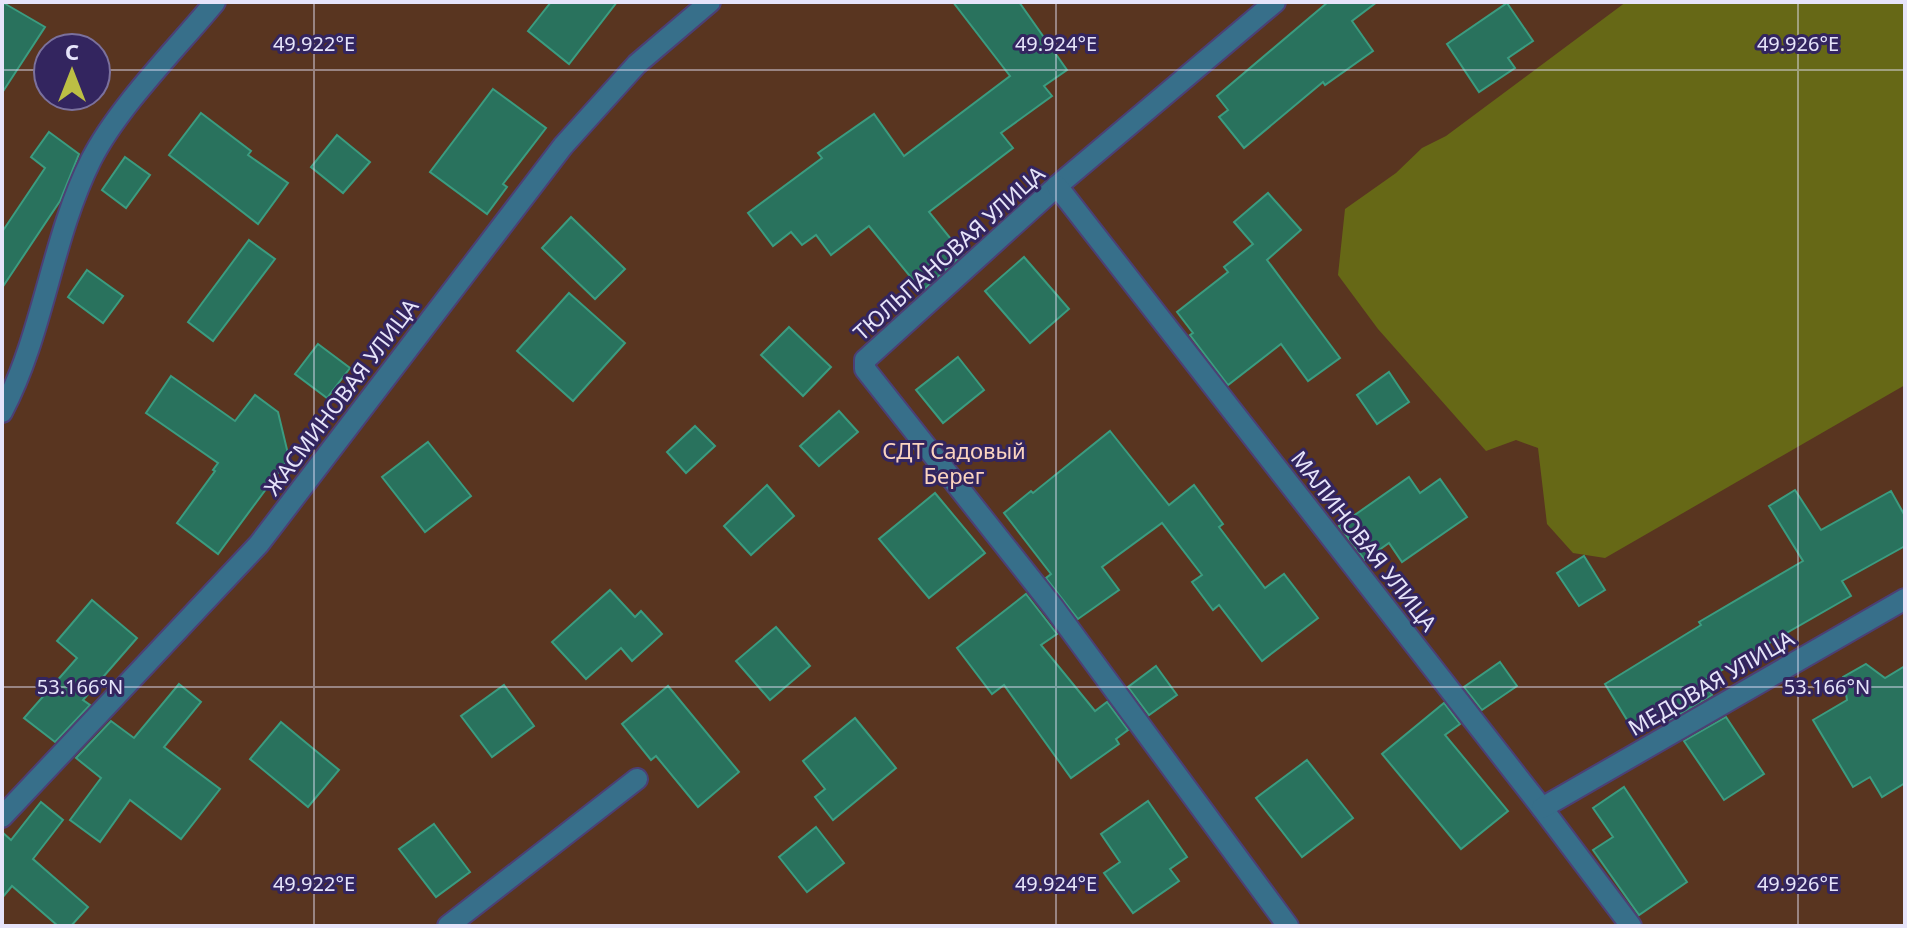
<svg xmlns="http://www.w3.org/2000/svg" width="1907" height="928" font-family="'Noto Sans',sans-serif">
  <style>
    .green { fill: #593520; fill-rule: evenodd }
    .water { fill: #666816 }
    .building { fill: #29725d; stroke: #3b9c80; stroke-width: 2 }
    .lines { fill: none; stroke-linecap: round; stroke-linejoin: round }
    .street-casing { stroke: #4c4075; stroke-width: 24 }
    .street { stroke: #376f8a; stroke-width: 20 }
    .ticks { fill: none; stroke: #e6e4fa; stroke-width: 2; stroke-opacity: 0.45 }
    .labels { text-anchor: middle; stroke-width: 6; stroke-linejoin: round; paint-order: stroke }
    .street-label { font-size: 22px; fill: #e6e4fa; stroke: #33255f }
    .park-label { font-size: 22px; fill: #fbd4bf; stroke: #33255f }
    .ticks-label { font-size: 20px; text-anchor: middle; fill: #e6e4fa; stroke: #33255f; stroke-width: 6; stroke-linejoin: round; paint-order: stroke }
  </style>
  <rect width="100%" height="100%" fill="#33255f"/>
  <path class="green" d="M2 2H1905V926H2ZM48 48H96V96H48Z"/>
  <path class="water" d="M1626 2H1905V385L1605 558 1573 553 1547 524 1538 448 1516 440 1486 451 1378 329 1338 275 1345 209 1396 173 1422 148 1446 136Z"/>
  <g class="building">
    <path d="M2 2 45 27 2 93Z"/>
    <path d="M551 2H617L569 64 528 31Z"/>
    <path d="M953 2H1019L1067 70 1044 86 1052 96 1001 133 1013 148 929 212 963 254 922 291 869 226 831 255 816 235 802 245 791 232 773 246 748 213 822 158 818 153 874 114 904 156 1010 76Z"/>
    <path d="M1328 2H1377L1352 21 1373 51 1325 85 1323 82 1244 148 1219 117 1228 110 1217 96Z"/>
    <path d="M1507 3 1533 41 1508 58 1515 68 1479 92 1447 44Z"/>
    <path d="M493 89 546 128 503 184 507 187 487 214 430 172Z"/>
    <path d="M201 113 251 151 248 155 288 183 258 224 169 155Z"/>
    <path d="M49 132 79 154 60 201 2 288V232L45 168 31 157Z"/>
    <path d="M337 135 370 162 343 193 311 167Z"/>
    <path d="M125 157 150 175 126 208 102 190Z"/>
    <path d="M1268 193 1301 230 1267 260 1340 358 1308 381 1281 344 1228 385 1190 335 1193 333 1177 312 1228 272 1224 267 1253 244 1234 222Z"/>
    <path d="M571 217 625 269 595 299 542 248Z"/>
    <path d="M249 240 275 259 213 341 188 322Z"/>
    <path d="M1024 257 1069 309 1030 343 985 291Z"/>
    <path d="M87 270 123 296 103 323 68 297Z"/>
    <path d="M569 293 625 343 573 401 517 351Z"/>
    <path d="M789 327 831 367 803 396 761 355Z"/>
    <path d="M318 344 350 368 327 398 295 374Z"/>
    <path d="M958 357 984 390 943 423 916 390Z"/>
    <path d="M1389 372 1409 402 1377 424 1357 395Z"/>
    <path d="M171 376 235 421 255 395 278 412 289 458 218 554 177 523 215 471 213 470 218 463 146 413Z"/>
    <path d="M839 411 858 432 819 466 800 446Z"/>
    <path d="M695 426 715 446 686 473 667 452Z"/>
    <path d="M1110 431 1169 505 1194 485 1223 524 1219 527 1265 588 1284 574 1318 618 1262 661 1219 605 1213 610 1192 582 1202 575 1162 523 1102 567 1119 590 1078 619 1046 578 1051 574 1004 513 1031 491 1033 493Z"/>
    <path d="M428 442 471 496 425 532 382 477Z"/>
    <path d="M1409 477 1420 493 1440 479 1467 517 1402 562 1389 543 1365 560 1339 526Z"/>
    <path d="M767 485 794 516 751 555 724 526Z"/>
    <path d="M1795 490 1821 530 1891 491 1905 516V546L1842 581 1851 596 1703 681 1712 695 1670 720 1662 709 1632 728 1605 684 1701 625 1699 622 1803 561 1769 506Z"/>
    <path d="M935 493 985 553 929 598 879 539Z"/>
    <path d="M1584 556 1605 590 1579 606 1557 573Z"/>
    <path d="M610 590 635 617 641 611 662 634 632 661 621 648 586 679 552 642Z"/>
    <path d="M1026 594 1057 634 1041 645 1095 711 1107 702 1128 730 1116 739 1119 744 1071 778 1004 685 992 694 957 648Z"/>
    <path d="M92 600 137 638 83 700 90 705 55 742 24 718 77 658 57 641Z"/>
    <path d="M776 627 810 666 770 700 736 661Z"/>
    <path d="M1500 662 1517 686 1482 710 1464 687Z"/>
    <path d="M1866 664 1885 678 1905 666V783L1882 797 1870 777 1853 787 1813 720 1847 700 1843 677Z"/>
    <path d="M1156 666 1177 695 1149 715 1128 687Z"/>
    <path d="M179 684 201 702 164 747 220 789 181 839 130 800 100 842 70 820 101 778 76 758 111 721 134 738Z"/>
    <path d="M504 685 534 726 492 757 461 716Z"/>
    <path d="M668 686 739 772 698 807 656 756 651 760 622 724Z"/>
    <path d="M1444 703 1460 724 1445 735 1508 811 1461 849 1382 754Z"/>
    <path d="M1726 717 1764 774 1724 800 1684 741Z"/>
    <path d="M855 718 896 768 833 820 815 797 825 789 803 761Z"/>
    <path d="M281 722 339 770 308 807 250 759Z"/>
    <path d="M1307 760 1353 818 1302 857 1256 798Z"/>
    <path d="M1624 787 1687 882 1639 915 1593 850 1613 837 1593 808Z"/>
    <path d="M1148 801 1187 857 1170 869 1179 881 1133 913 1104 873 1120 862 1101 834Z"/>
    <path d="M41 802 63 820 33 859 88 907 71 926H58L12 886 2 898V832L11 840Z"/>
    <path d="M434 824 470 872 436 897 399 849Z"/>
    <path d="M816 827 844 863 807 892 779 857Z"/>
  </g>
  <g class="lines">
    <g class="street-casing">
      <g id="street">
        <path d="M1275 2 1057 186 865 360V369L1054 608 1288 926"/>
        <path d="M1057 186 1542 808 1631 926"/>
        <path d="M2 412C44 333 51 240 91 160 118 107 176 49 215 2"/>
        <path d="M1542 808 1905 599"/>
        <path d="M2 817 259 544 563 146 637 64 710 2"/>
        <path d="M448 926 637 779"/>
      </g>
    </g>
    <use href="#street" class="street"/>
  </g>
  <path class="ticks" d="M314 2V926M1056 2V926M1798 2V926M2 70H48M96 70H1905M2 687H1905"/>
  <g class="labels">
    <g class="street-label">
      <text transform="translate(949 253) rotate(-42)" y="8">ТЮЛЬПАНОВАЯ УЛИЦА</text>
      <text transform="translate(341 397) rotate(-53)" y="8">ЖАСМИНОВАЯ УЛИЦА</text>
      <text transform="translate(1364 541) rotate(52)" y="8">МАЛИНОВАЯ УЛИЦА</text>
      <text transform="translate(1711 683) rotate(-30)" y="8">МЕДОВАЯ УЛИЦА</text>
    </g>
    <g class="park-label">
      <text x="954" y="459">СДТ Садовый<tspan x="954" dy="25">Берег</tspan></text>
    </g>
  </g>
  <g class="ticks-label">
    <text x="314" y="51">49.922°E</text>
    <text x="1056" y="51">49.924°E</text>
    <text x="1798" y="51">49.926°E</text>
    <text x="80" y="694">53.166°N</text>
    <text x="1827" y="694">53.166°N</text>
    <text x="314" y="891">49.922°E</text>
    <text x="1056" y="891">49.924°E</text>
    <text x="1798" y="891">49.926°E</text>
  </g>
  <rect width="1907" height="928" fill="none" stroke="#e6e4fa" stroke-width="8"/>
  <g transform="translate(72 72)"><circle r="38" fill="#33255f" stroke="#7b719d" stroke-width="2"/>
  <path d="M0-6L14 30L0 20L-14 30Z" fill="#bcbf44"/>
  <text y="-12" font-size="22" font-weight="bold" text-anchor="middle" fill="#e6e4fa">С</text>
  </g>
</svg>
